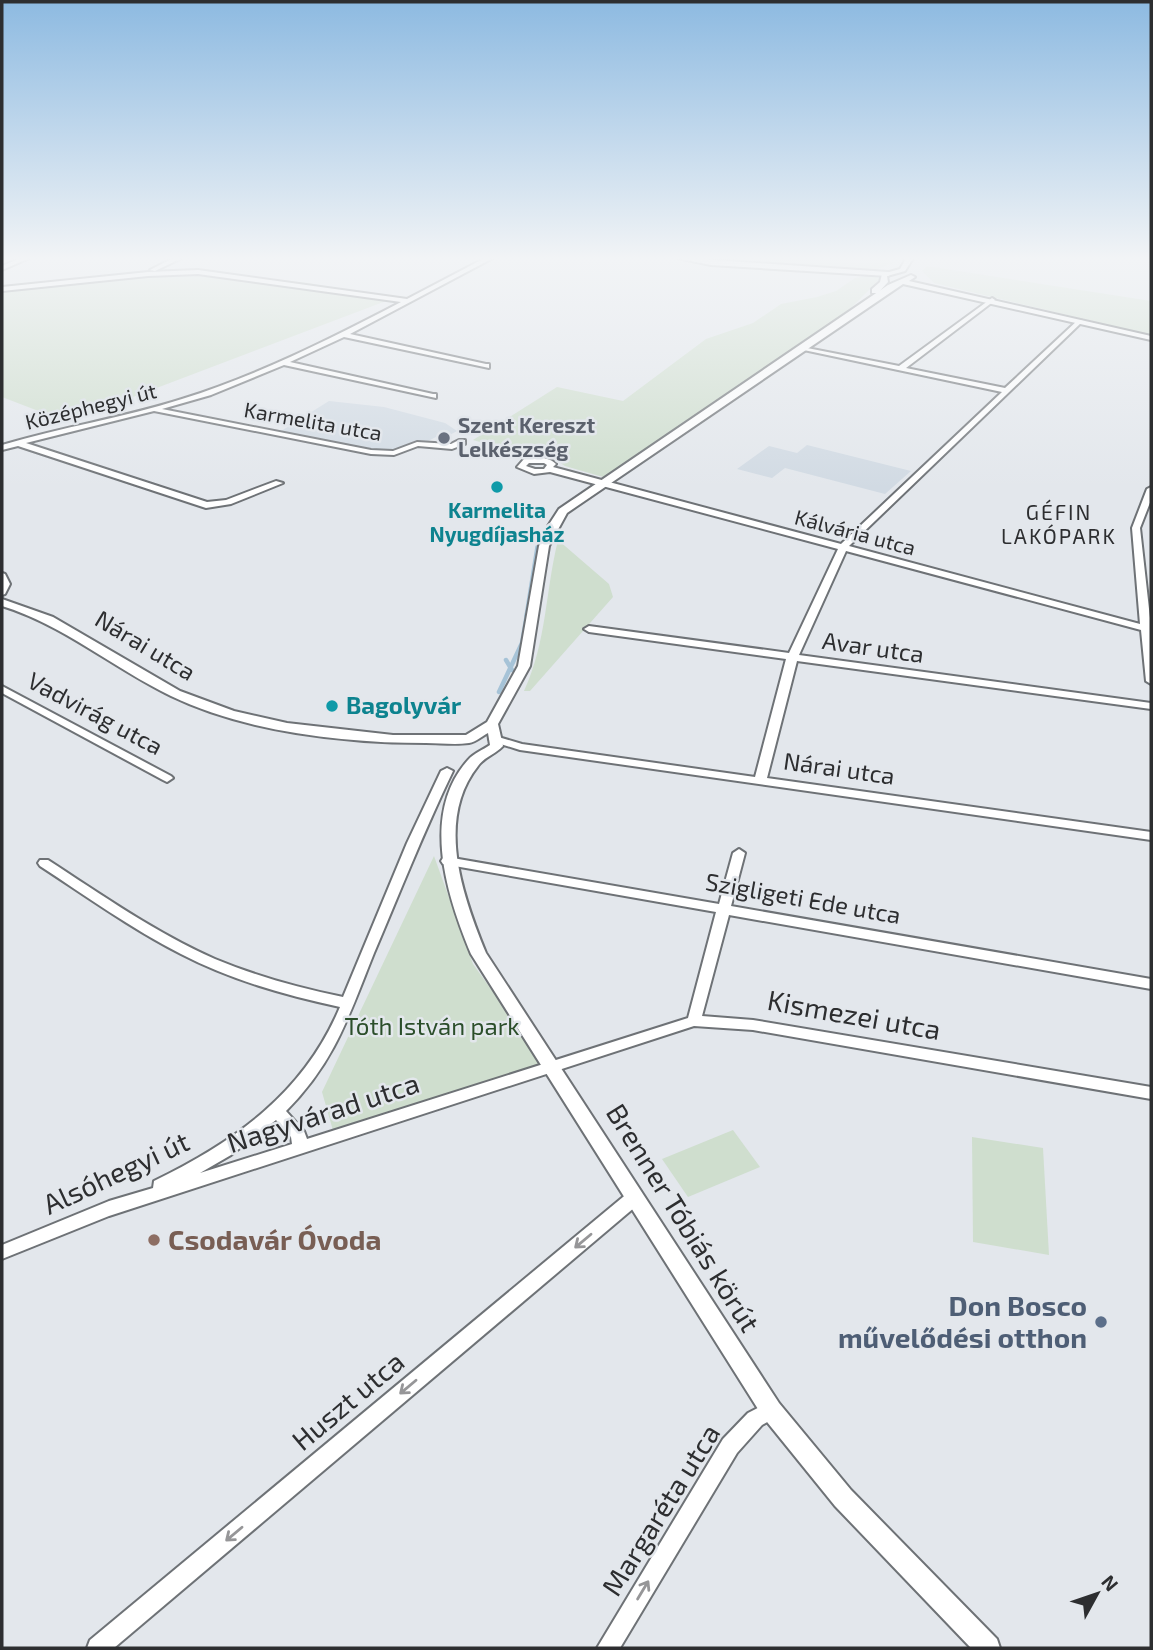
<svg xmlns="http://www.w3.org/2000/svg" width="1153" height="1650" font-family="'Exo 2',sans-serif">
  <style>
    .built { fill: #d1dae3 }
    .green { fill: #cfdece }
    .lines { fill: none; stroke-linecap: round; stroke-linejoin: round }
    .stream-far1 { stroke: #a6c3d7; stroke-width: 3.5 }
    .stream { stroke: #a6c3d7; stroke-width: 4.5 }
    .minor-casing { stroke: #6e7276; stroke-width: 4 }
    .tertiary-casing { stroke: #6e7276; stroke-width: 4 }
    .minor { fill: #fff; fill-rule: evenodd }
    .tertiary { fill: #fff; fill-rule: evenodd }
    .oneway { stroke: #969698 }
    .worship-dot { fill: #6b7280; stroke: #e3e7ec; stroke-width: 2.5 }
    .culture-dot { fill: #0f9aa8; stroke: #e3e7ec; stroke-width: 2.5 }
    .education-dot { fill: #8d6e63; stroke: #e3e7ec; stroke-width: 2.5 }
    .service-dot { fill: #5c6f8a; stroke: #e3e7ec; stroke-width: 2.5 }
    .labels { text-anchor: middle; stroke-width: 5; stroke-linejoin: round; paint-order: stroke }
    .far-street-label { font-size: 21px; fill: #2d2e30; stroke: #e3e7ec }
    .far-worship-label { font-size: 21px; font-weight: bold; fill: #5b616d; stroke: #e3e7ec; text-anchor: start }
    .far-culture-label { font-size: 21px; font-weight: bold; fill: #0d838f; stroke: #e3e7ec }
    .far-neighbourhood-label { font-size: 21px; letter-spacing: 2px; fill: #2d2e30; stroke: #e3e7ec }
    .street-label { font-size: 24px; fill: #2d2e30; stroke: #e3e7ec }
    .culture-label { font-size: 24px; font-weight: bold; fill: #0d838f; stroke: #e3e7ec; text-anchor: start }
    .park-label { font-size: 24px; fill: #2b4e2a; stroke: #e3e7ec }
    .near-street-label { font-size: 28px; fill: #2d2e30; stroke: #e3e7ec }
    .near-education-label { font-size: 28px; font-weight: bold; fill: #785e54; stroke: #e3e7ec; text-anchor: start }
    .near-service-label { font-size: 28px; font-weight: bold; fill: #4e5e75; stroke: #e3e7ec; text-anchor: end }
  </style>
  <rect width="100%" height="100%" fill="#e3e7ec"/>
  <g class="built">
    <path d="M329 401 384 407 445 423 457 431 448 436 442 434 424 443 414 441 393 452 278 433Z"/>
    <path d="M807 445 911 471 885 494 785 468 772 478 737 469 769 446 797 453Z"/>
  </g>
  <g class="green">
    <path d="M681 257H864L895 262 870 272Z"/>
    <path d="M927 266 1151 301V335L934 283 922 271Z"/>
    <path d="M173 270 310 283 386 301 67 422 2 397V286Z"/>
    <path d="M868 276 881 278 842 317 603 477 565 466 551 457 529 456 473 440 557 387 623 401 706 339 753 323 781 304 817 297 836 291 855 278Z"/>
    <path d="M558 540 609 584 613 597 530 691H524C547 641 545 593 558 540Z"/>
    <path d="M434 856 473 964 544 1063 334 1134 322 1092Z"/>
    <path d="M733 1130 760 1167 688 1197 662 1159Z"/>
    <path d="M972 1137 1043 1148 1049 1255 973 1242Z"/>
  </g>
  <g class="lines">
    <path class="stream-far1" d="M526 616 537 547"/>
    <g class="stream">
      <path d="M506 660 512 670"/>
      <path d="M499 692 522 643 527 614"/>
    </g>
    <g class="minor-casing">
      <g id="minor">
        <path d="M23 257H32L2 270V266Z"/>
        <path d="M175 257H184L155 271 150 270Z"/>
        <path d="M487 257H495L350 334 486 364H489V368L344 337 290 362 433 394H436V398L284 365 211 395 162 409 371 450 393 451 417 442 451 444 459 440H465V444L452 449 418 446 394 455 371 454 154 411 26 443 207 502 226 500 276 481 283 483 231 504 206 508 18 446 2 450V445C61 427 123 418 182 399 259 375 330 339 401 302L198 274 148 276 2 291V287L148 272 198 270 407 299Z"/>
        <path d="M672 257 888 272 891 274 888 276 711 265Z"/>
        <path d="M992 298 995 300 994 301 906 368 1005 388 1078 320 1083 321 849 546 1140 624 1132 528 1147 489 1151 487V500L1140 528 1151 627V684L1146 681 1141 630 846 551 799 655 1151 703V709L797 661 767 778 1151 832V840L520 750 491 741 489 739 495 736 522 744 755 777 786 659 589 632 584 629 589 626 789 653 838 549 550 472 534 474 517 467 524 459C536 457 547 456 556 464L553 467 841 544 1002 392 799 349 802 347 899 366ZM529 463H544L547 465 544 469H535L526 466Z"/>
        <path d="M2 573 5 574 10 584 5 594 2 595Z"/>
        <path d="M2 686 171 776 173 778 167 782 163 780 2 693Z"/>
        <path d="M447 768 453 771C424 831 400 892 374 953 349 1015 335 1062 286 1111L304 1131 307 1139 688 1018 716 912 443 864 441 861 443 858 447 857 719 904 733 853 739 849 745 853 731 906 1151 979V989L729 915 702 1016 753 1020 1151 1087V1099L753 1030 694 1026 109 1216 2 1259V1245L109 1201 153 1188 154 1181C236 1141 304 1093 340 1007 285 995 231 980 181 954 132 929 86 896 40 866L38 863 40 860H48C102 895 156 933 215 959 256 976 299 988 343 997L407 843 441 771ZM276 1120 291 1137 292 1144 200 1173 231 1155Z"/>
        <path d="M635 1190 641 1192 643 1197 641 1202 114 1648H87L90 1640 629 1192Z"/>
        <path d="M771 1401 778 1404 780 1410 778 1416 762 1425 737 1453 620 1648H597L723 1439 748 1413Z"/>
      </g>
    </g>
    <g class="tertiary-casing">
      <g id="tertiary">
        <path d="M907 257H914L905 271 887 276 888 282 878 293H872V289L880 282 882 274 900 269Z"/>
        <path d="M911 275 915 277 909 281 1151 336V340L903 284 567 513 549 546 530 666 498 724 503 746C496 754 484 757 478 766 435 820 463 897 486 953L779 1403 851 1490 997 1639 1000 1648H971L835 1506 763 1417 471 954C447 896 420 814 468 760 474 753 483 750 490 745L488 733C482 736 476 742 469 743 455 745 440 743 426 743 345 743 245 732 171 696 113 668 64 625 2 606V599L53 617 180 691 234 711 287 723 393 735H466L487 722 518 666 539 546 548 526 559 509 888 285Z"/>
      </g>
    </g>
    <use href="#minor" class="minor"/>
    <use href="#tertiary" class="tertiary"/>
  </g>
  <defs><path id="oneway-shaft" d="M-6 0H5M1.5-3L5.5 0L1.5 3" fill="none" stroke-width="1.6" stroke-linecap="round" stroke-linejoin="round" transform="scale(1.75)"/></defs>
  <g class="oneway">
    <use href="#oneway-shaft" transform="translate(583 1241) rotate(140)"/>
    <use href="#oneway-shaft" transform="translate(408 1387) rotate(140)"/>
    <use href="#oneway-shaft" transform="translate(234 1534) rotate(140)"/>
    <use href="#oneway-shaft" transform="translate(643 1590) rotate(-59)"/>
  </g>
  <linearGradient id="sky" x2="0" y2="1"><stop stop-color="#8dbae1"/><stop offset="0.53" stop-color="#f2f4f6"/><stop offset="1" stop-color="#f2f4f6" stop-opacity="0"/></linearGradient>
  <rect width="1153" height="488" fill="url(#sky)"/>
  <circle class="worship-dot" cx="444" cy="438" r="7"/>
  <g class="culture-dot">
    <circle cx="497" cy="487" r="7"/>
    <circle cx="332" cy="706" r="7"/>
  </g>
  <circle class="education-dot" cx="154" cy="1240" r="7"/>
  <circle class="service-dot" cx="1101" cy="1322" r="7"/>
  <g class="labels">
    <g class="far-street-label">
      <text transform="translate(91 407) rotate(-14)" y="7">Középhegyi út</text>
      <text transform="translate(313 422) rotate(10)" y="7">Karmelita utca</text>
      <text transform="translate(855 533) rotate(15)" y="7">Kálvária utca</text>
    </g>
    <g class="far-worship-label">
      <text x="458" y="433">Szent Kereszt<tspan x="458" dy="24">Lelkészség</tspan></text>
    </g>
    <g class="far-culture-label">
      <text x="497" y="518">Karmelita<tspan x="497" dy="24">Nyugdíjasház</tspan></text>
    </g>
    <g class="far-neighbourhood-label">
      <text x="1059" y="520">GÉFIN<tspan x="1059" dy="24">LAKÓPARK</tspan></text>
    </g>
    <g class="street-label">
      <text transform="translate(145 646) rotate(31)" y="8">Nárai utca</text>
      <text transform="translate(873 648) rotate(8)" y="8">Avar utca</text>
      <text transform="translate(95 714) rotate(28)" y="8">Vadvirág utca</text>
      <text transform="translate(839 769) rotate(8)" y="8">Nárai utca</text>
      <text transform="translate(803 899) rotate(10)" y="8">Szigligeti Ede utca</text>
    </g>
    <g class="culture-label">
      <text x="346" y="714">Bagolyvár</text>
    </g>
    <g class="park-label">
      <text x="432" y="1035">Tóth István park</text>
    </g>
    <g class="near-street-label">
      <text transform="translate(854 1015) rotate(10)" y="10">Kismezei utca</text>
      <text transform="translate(323 1113) rotate(-18)" y="10">Nagyvárad utca</text>
      <text transform="translate(116 1173) rotate(-25)" y="10">Alsóhegyi út</text>
      <text transform="translate(683 1218) rotate(58)" y="10">Brenner Tóbiás körút</text>
      <text transform="translate(348 1401) rotate(-40)" y="10">Huszt utca</text>
      <text transform="translate(661 1510) rotate(-58)" y="10">Margaréta utca</text>
    </g>
    <g class="near-education-label">
      <text x="168" y="1250">Csodavár Óvoda</text>
    </g>
    <g class="near-service-label">
      <text x="1087" y="1316">Don Bosco<tspan x="1087" dy="32">művelődési otthon</tspan></text>
    </g>
  </g>
  <rect width="1153" height="1650" fill="none" stroke="#2d2e30" stroke-width="7"/>
  <g transform="translate(1097 1594) rotate(50)" stroke="#e3e7ec" stroke-width="5" paint-order="stroke">
  <path d="M0-5L12 26L0 18L-12 26Z" fill="#2d2e30"/>
  <text y="-10" font-size="19" font-weight="bold" text-anchor="middle" fill="#2d2e30">N</text>
  </g>
</svg>
